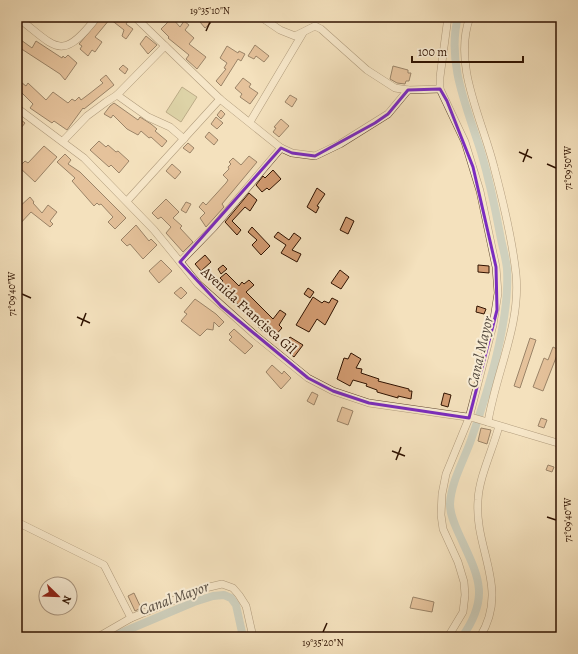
<svg xmlns="http://www.w3.org/2000/svg" width="578" height="654" font-family="Alegreya,serif">
  <style>
    .green { fill: #c2c18c; stroke: #786a46 }
    .lines { fill: none; stroke-linecap: round; stroke-linejoin: round }
    .canal { stroke: #a2babd; stroke-width: 8 }
    .building { fill: #d29b71; stroke: #2f1200 }
    .street-casing { stroke: #60462f; stroke-width: 8 }
    .street { stroke: #f8ecd4; stroke-width: 7 }
    .marked { fill: none; stroke: #7b2cbf; stroke-width: 3; stroke-linejoin: round }
    .ticks { fill: none; stroke: #2f1200; stroke-width: 1.5 }
    .labels { text-anchor: middle; stroke-width: 4; stroke-linejoin: round; paint-order: stroke }
    .street-label { font-size: 14px; fill: #2f1200; stroke: #f8ecd4 }
    .water-label { font-size: 15px; font-style: italic; fill: #574d42; stroke: #f8ecd4 }
    .neatline { fill: none; stroke: #2f1200; stroke-width: 1.5 }
    .ticks-label { font-size: 10px; text-anchor: middle; fill: #2f1200 }
  </style>
  <rect width="100%" height="100%" fill="#f4e1bd"/>
  <filter id="stains"><feTurbulence type="fractalNoise" baseFrequency=".005" numOctaves="4"/><feColorMatrix values="0 0 0 0 .2 0 0 0 0 .09 0 0 0 0 .02 0 0 0 .5 -.17"/></filter>
  <radialGradient id="worn" r=".72"><stop offset=".6" stop-color="#630" stop-opacity="0"/><stop offset="1" stop-color="#630" stop-opacity=".3"/></radialGradient>
  <path class="green" d="M182 87 197 97 181 122 166 112Z"/>
  <g class="lines">
    <g class="canal">
      <path d="M458 17C446 63 468 110 481 152 489 179 495 207 500 234 502 246 506 258 507 269 510 321 488 391 471 440 464 460 451 482 450 504 450 514 454 523 458 532 477 574 492 595 462 637"/>
      <path d="M111 637 194 602 213 596 224 595 231 598 236 605 243 637"/>
    </g>
  </g>
  <g class="building">
    <path d="M102 17H118L121 19 124 17 128 21 126 24 133 29 126 39 122 36 124 30 110 19 95 37 102 42 95 52 92 50 88 56 80 49 82 46 79 44Z"/>
    <path d="M206 17 211 23 205 28 200 22Z"/>
    <path d="M172 18 180 27 184 21 189 25 185 30 194 38 189 44 206 57 197 69 186 59 189 55 168 38 169 37 161 29Z"/>
    <path d="M146 36 157 45 148 54 140 44Z"/>
    <path d="M21 40 32 48 36 41 62 58 63 56 65 58 68 55 77 63 65 80 60 74 17 46Z"/>
    <path d="M255 45 269 56 264 62 256 56 254 59 248 56Z"/>
    <path d="M227 46 238 53 239 51 245 54 241 61 238 59 221 86 216 81 226 69 224 68 227 63 220 58Z"/>
    <path d="M123 65 128 69 125 74 119 69Z"/>
    <path d="M393 66 408 70V73H411L409 81H406L405 84 397 83 390 79Z"/>
    <path d="M106 75 114 85 84 109 83 108 67 130 54 121 52 123 30 108 33 104 17 88V79L26 86 28 83 46 100 53 92 68 103 72 99 75 101 79 97 81 100 89 94 103 83 100 80Z"/>
    <path d="M243 78 251 84 249 87 258 93 250 104 240 97 242 94 235 88Z"/>
    <path d="M290 95 297 99 292 107 285 102Z"/>
    <path d="M114 103 138 120 140 117 151 124 157 129 155 131 167 141 162 147 151 137 149 138 141 131 138 135 127 129 113 115 111 118 104 114 110 106Z"/>
    <path d="M221 110 225 114 221 119 217 115Z"/>
    <path d="M17 117 25 123 17 133Z"/>
    <path d="M216 117 223 123 217 129 211 124Z"/>
    <path d="M281 119 289 126 279 137 273 132 276 128 274 127Z"/>
    <path d="M209 132 218 140 214 145 205 137Z"/>
    <path d="M99 141 106 147 108 145 116 152 118 151 129 161 119 173 111 165 109 167 90 150Z"/>
    <path d="M188 143 194 148 190 153 183 148Z"/>
    <path d="M44 146 57 157 35 182 19 167 25 161 28 163Z"/>
    <path d="M65 154 71 160 68 164 80 172 126 218 115 229 108 222 113 217 101 204 99 205 97 203 94 206 72 181 75 178 57 162Z"/>
    <path d="M249 156 257 162 222 204 224 207 206 227 200 218 205 213 199 207 203 202 206 205 226 183 228 180 223 175 229 169 228 167 231 164 229 162 233 158 241 165Z"/>
    <path d="M172 164 181 172 175 179 166 171Z"/>
    <path d="M273 170 281 179 269 190 267 188 262 192 256 185 263 176 265 178Z"/>
    <path d="M317 188 325 194 317 206 319 207 316 213 307 207Z"/>
    <path d="M249 193 257 200 250 211 245 207 232 221 241 230 237 235 225 222Z"/>
    <path d="M30 197 34 202 33 203 42 213 48 205 57 212 50 221 53 224 50 227 31 212 17 227V209Z"/>
    <path d="M166 199 179 212 173 218 182 226 180 228 193 242 183 252 166 233 171 227 161 217 158 219 152 213Z"/>
    <path d="M186 202 191 204 186 213 181 210Z"/>
    <path d="M346 217 354 221 348 234 340 230Z"/>
    <path d="M136 225 149 241 151 239 157 245 143 259 130 244 127 246 121 240Z"/>
    <path d="M252 227 270 246 261 255 252 245 257 240 248 232Z"/>
    <path d="M278 232 289 240 294 233 301 238 292 250 301 254 297 262 281 253 286 245 274 237Z"/>
    <path d="M205 255 211 262 201 271 195 264Z"/>
    <path d="M161 260 172 271 159 283 149 271Z"/>
    <path d="M223 265 227 269 221 274 218 269Z"/>
    <path d="M478 265 489 266V273L478 272Z"/>
    <path d="M340 270 349 277 341 289 331 283Z"/>
    <path d="M226 273 239 286 242 282 244 284 249 280 254 285 246 292 273 319 280 310 286 314 279 325 282 328 273 338 264 330 262 331 258 327 259 326 254 321 255 320 218 286 223 281 220 278Z"/>
    <path d="M181 287 187 293 181 299 174 293Z"/>
    <path d="M308 288 314 292 310 298 304 294Z"/>
    <path d="M313 297 322 303 324 301 329 303 332 298 338 301 325 325 317 319 309 332 296 325Z"/>
    <path d="M195 299 216 314 224 322 219 327 214 322 213 330 207 329 200 336 181 321 187 314 184 312Z"/>
    <path d="M477 306 486 309 484 314 476 312Z"/>
    <path d="M234 329 253 346 245 354 229 340 232 337 229 334Z"/>
    <path d="M290 337 303 345 294 357 282 347Z"/>
    <path d="M530 338 536 340 520 388 514 386Z"/>
    <path d="M553 347 559 350 543 391 533 387 544 358 548 360Z"/>
    <path d="M351 353 361 359 356 368 362 369 361 373 379 379 378 381 409 389V391H412L411 399 398 396V398L377 392V390L366 386 367 384 353 380 350 386 337 379 344 358 348 359Z"/>
    <path d="M272 365 282 374 284 371 291 378 281 389 266 372Z"/>
    <path d="M312 392 318 395 314 405 307 401Z"/>
    <path d="M444 393 451 395 448 407 441 405Z"/>
    <path d="M342 407 353 411 348 425 337 421Z"/>
    <path d="M541 418 547 420 544 428 538 426Z"/>
    <path d="M481 428 491 430 487 444 478 441Z"/>
    <path d="M548 465 554 467 552 472 546 470Z"/>
    <path d="M134 593 141 608 135 611 128 596Z"/>
    <path d="M413 597 434 602 432 612 410 608Z"/>
  </g>
  <g class="lines">
    <g class="street-casing">
      <g id="street">
        <path d="M17 17C57 48 61 63 97 17"/>
        <path d="M135 17 220 99 281 148 292 153 315 156 340 144 388 114 408 90"/>
        <path d="M261 17 280 30 295 36 315 26 321 29 367 70 395 88 408 90 440 89"/>
        <path d="M470 17C452 65 483 121 494 167 503 201 512 238 516 274 521 325 496 372 488 422"/>
        <path d="M117 95 148 117 170 127 184 139"/>
        <path d="M17 108 84 158 154 230 198 284 255 335 308 378 333 391 369 403 474 418 561 444"/>
        <path d="M250 122 303 33"/>
        <path d="M63 141 87 116 106 102 117 95 165 46"/>
        <path d="M127 201 220 99"/>
        <path d="M180 262 214 227 281 148"/>
        <path d="M17 522 104 565 131 618"/>
        <path d="M98 637 131 618 201 589 222 584 233 588 239 595 246 606 253 637"/>
        <path d="M448 637 463 612 465 595 464 582 458 562 443 529 441 515 442 494 446 474 469 418 493 325 498 293 496 267 480 191 465 142 440 89V77L448 17"/>
        <path d="M480 637C510 588 474 550 478 500 479 477 493 449 499 426"/>
      </g>
    </g>
    <use href="#street" class="street"/>
  </g>
  <path d="M0 0H578V654H0ZM440 89 447 101 473 167 496 267 497 310 469 418 369 403 333 391 308 378 221 306 180 262 281 148 292 153 315 156 375 123 388 114 408 90Z" fill="#f4e1bd" fill-opacity=".55" fill-rule="evenodd"/>
  <path class="marked" d="M440 89 447 101 473 167 496 267 497 310 469 418 369 403 333 391 308 378 221 306 180 262 281 148 292 153 315 156 375 123 388 114 408 90Z"/>
  <path class="ticks" d="M206 31 210 22M519 152 532 158M523 162 528 149M547 164 556 168M22 294 31 298M77 317 90 323M81 326 86 313M392 451 405 456M396 460 401 447M547 517 556 520M323 632 327 623"/>
  <g class="labels">
    <g class="street-label">
      <text transform="translate(249 310) rotate(42)" y="5">Avenida Francisca Gil</text>
    </g>
    <g class="water-label">
      <text transform="translate(480 352) rotate(-77)" y="5">Canal Mayor</text>
      <text transform="translate(174 598) rotate(-20)" y="5">Canal Mayor</text>
    </g>
  </g>
  <rect width="578" height="654" fill="none" stroke="#f4e1bd" stroke-width="44"/>
  <g transform="translate(58 596) rotate(113)"><circle r="19" fill="#f8ecd4" stroke="#a8957f"/>
  <path d="M0-3L7 15L0 10L-7 15Z" fill="#8f2418"/>
  <text y="-6" font-size="11" font-weight="bold" text-anchor="middle" fill="#2f1200">N</text>
  </g>
  <path d="M412 56v6h111v-6" fill="none" stroke="#2f1200" stroke-width="2"/>
  <text x="418" y="56" font-size="12" fill="#2f1200" stroke="#f8ecd4" stroke-width="3" paint-order="stroke">100 m</text>
  <rect x="22" y="22" width="534" height="610" class="neatline"/>
  <g class="ticks-label">
    <text x="210" y="14">19°35'10"N</text>
    <text transform="translate(567 168) rotate(-90)" y="4">71°09'50"W</text>
    <text transform="translate(11 294) rotate(-90)" y="4">71°09'40"W</text>
    <text transform="translate(567 520) rotate(-90)" y="4">71°09'40"W</text>
    <text x="323" y="646">19°35'20"N</text>
  </g>
  <rect width="100%" height="100%" filter="url(#stains)"/>
  <rect width="100%" height="100%" fill="url(#worn)"/>
</svg>
